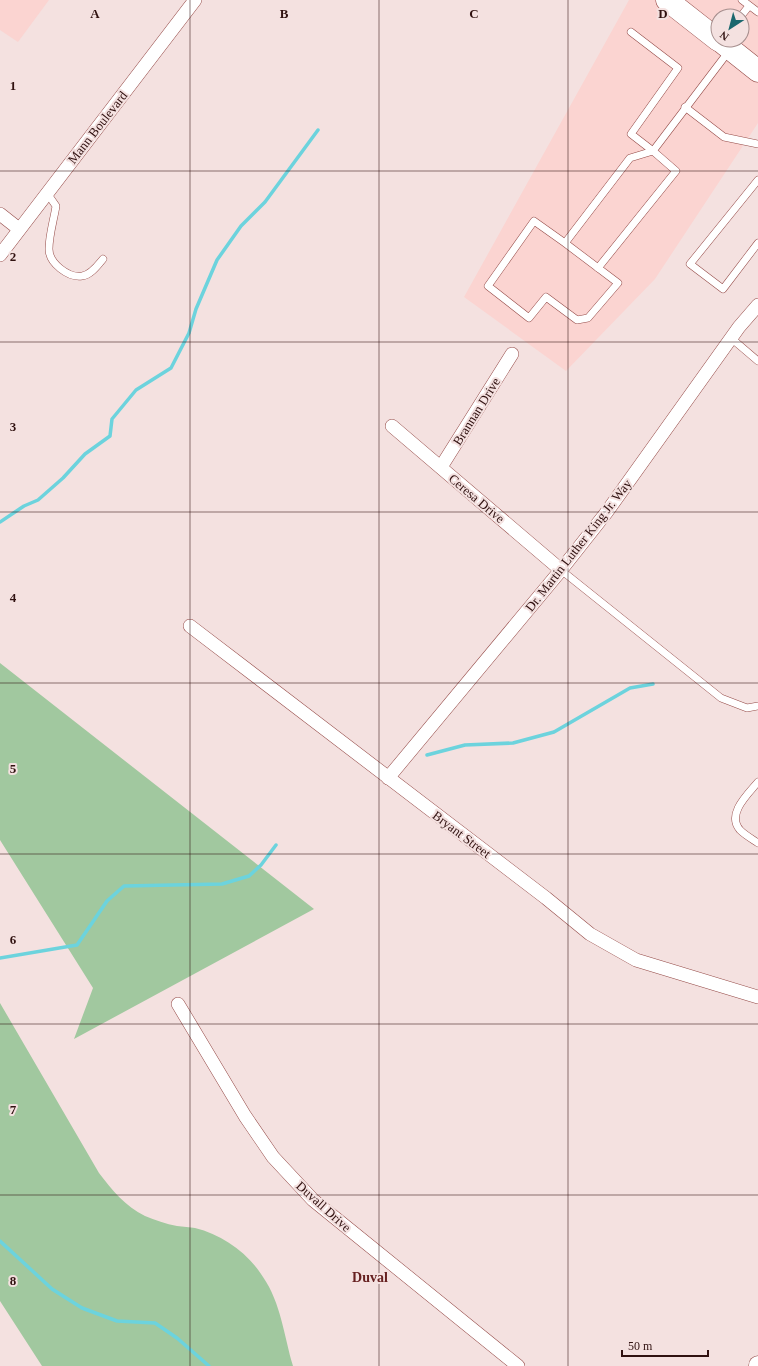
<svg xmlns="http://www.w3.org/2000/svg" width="758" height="1366" font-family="Georgia,serif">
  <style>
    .built { fill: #fbd4d1; fill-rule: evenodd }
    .green { fill: #a1c89f }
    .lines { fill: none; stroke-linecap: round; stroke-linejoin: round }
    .stream { stroke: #6cd3dd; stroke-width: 3.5 }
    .lane-casing { stroke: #954a47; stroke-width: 8 }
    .street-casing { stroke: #954a47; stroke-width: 14 }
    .secondary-casing { stroke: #954a47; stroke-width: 19 }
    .highway-casing { stroke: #954a47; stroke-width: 23 }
    .lane { stroke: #fff; stroke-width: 7 }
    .street { stroke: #fff; stroke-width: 13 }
    .secondary { stroke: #fff; stroke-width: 18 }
    .highway { stroke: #fff; stroke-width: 22 }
    .grid { fill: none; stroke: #301110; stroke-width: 1; stroke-opacity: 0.55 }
    .labels { text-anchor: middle; stroke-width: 4; stroke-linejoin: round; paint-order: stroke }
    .street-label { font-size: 13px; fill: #301110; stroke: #f4e1e0 }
    .neighbourhood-label { font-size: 14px; font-weight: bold; fill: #662020; stroke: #f4e1e0 }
    .grid-label { font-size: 13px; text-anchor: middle; font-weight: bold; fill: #301110; stroke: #f4e1e0; stroke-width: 4; stroke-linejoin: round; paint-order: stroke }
  </style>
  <rect width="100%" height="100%" fill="#f4e1e0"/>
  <g class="built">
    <path d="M0 0H49L18 42 0 30Z"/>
    <path d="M629 0H758V123L655 279 566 371 464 297ZM718 16H742V40H718Z"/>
  </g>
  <g class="green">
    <path d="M0 663 314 909 74 1039 93 988 0 840Z"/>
    <path d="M0 1003 99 1173C112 1190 125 1206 145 1216 155 1220 166 1224 177 1226 183 1227 190 1227 195 1228 223 1235 248 1253 263 1277 281 1303 284 1336 293 1366H42L0 1301Z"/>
  </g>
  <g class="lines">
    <g class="stream">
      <path d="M0 522 24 506 38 500 63 478 85 454 110 436 112 419 136 390 171 368 189 333 196 309 217 260 241 226 265 202 318 130"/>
      <path d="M427 755 465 745 513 743 554 732 630 688 653 684"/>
      <path d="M0 958 77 945 107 901 124 886 222 884 249 876 261 865 276 845"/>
      <path d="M0 1241 52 1289 82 1308 117 1321 155 1323 177 1338 209 1366"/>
    </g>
    <g class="lane-casing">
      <g id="lane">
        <path d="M742 0 758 12"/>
        <path d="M741 16 749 6"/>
        <path d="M685 107 724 137 758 144"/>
        <path d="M758 180 690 264 723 289 758 243"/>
        <path d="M47 193 56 206C54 219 49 235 49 249 49 263 68 278 82 276 91 275 98 265 103 259"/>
        <path d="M565 243 618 283 588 318 577 320 546 297 529 318 488 286 534 221 565 243 630 158 653 151 729 51"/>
        <path d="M598 268 676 171 653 151 631 134 678 68 631 32"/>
        <path d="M731 338 758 361"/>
        <path d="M561 570 721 698 747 708 758 706"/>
        <path d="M758 782C748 794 726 814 740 830 745 835 752 839 758 843"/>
      </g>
    </g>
    <g class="street-casing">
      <g id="street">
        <path d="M0 214 19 229"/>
        <path d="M0 255 195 0"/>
        <path d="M392 426 561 570"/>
        <path d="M441 467 512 354"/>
        <path d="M190 626 546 898 590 934 636 960 758 997"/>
        <path d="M388 778 561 570 606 513 739 327 758 305"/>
        <path d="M178 1004 245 1116 273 1157 313 1200 518 1366"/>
      </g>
    </g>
    <g class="secondary-casing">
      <path id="secondary" d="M758 1366V1365"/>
    </g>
    <g class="highway-casing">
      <g id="highway">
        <path d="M667 0 718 40"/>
        <path d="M719 40 758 71"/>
      </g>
    </g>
    <use href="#lane" class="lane"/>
    <use href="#street" class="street"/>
    <use href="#secondary" class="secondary"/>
    <use href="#highway" class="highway"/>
  </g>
  <path class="grid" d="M190 0V1366M379 0V1366M568 0V1366M0 171H758M0 342H758M0 512H758M0 683H758M0 854H758M0 1024H758M0 1195H758"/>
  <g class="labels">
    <g class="street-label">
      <text transform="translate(97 127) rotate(-52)" y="5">Mann Boulevard</text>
      <text transform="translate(476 411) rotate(-58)" y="5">Brannan Drive</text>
      <text transform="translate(477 498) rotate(40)" y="5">Ceresa Drive</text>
      <text transform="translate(578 545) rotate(-52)" y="5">Dr. Martin Luther King Jr. Way</text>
      <text transform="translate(462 834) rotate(37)" y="5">Bryant Street</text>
      <text transform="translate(324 1206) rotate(42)" y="5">Duvall Drive</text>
    </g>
    <g class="neighbourhood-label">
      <text x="370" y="1282">Duval</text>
    </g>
  </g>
  <g class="grid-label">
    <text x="95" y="18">A</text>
    <text x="284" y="18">B</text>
    <text x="474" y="18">C</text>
    <text x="663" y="18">D</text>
    <text x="13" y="90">1</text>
    <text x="13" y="261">2</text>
    <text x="13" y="431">3</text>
    <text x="13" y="602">4</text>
    <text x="13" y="773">5</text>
    <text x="13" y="944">6</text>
    <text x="13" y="1114">7</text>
    <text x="13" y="1285">8</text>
  </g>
  <g transform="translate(730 28) rotate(216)"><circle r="19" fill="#f4e1e0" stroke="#a68e8d"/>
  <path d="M0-3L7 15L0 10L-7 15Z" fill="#1b686e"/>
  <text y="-6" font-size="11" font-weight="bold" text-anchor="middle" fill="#301110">N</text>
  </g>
  <path d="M622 1350v6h86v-6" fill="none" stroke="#301110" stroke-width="2"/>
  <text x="628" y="1350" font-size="12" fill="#301110" stroke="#f4e1e0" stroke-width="3" paint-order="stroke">50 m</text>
</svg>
